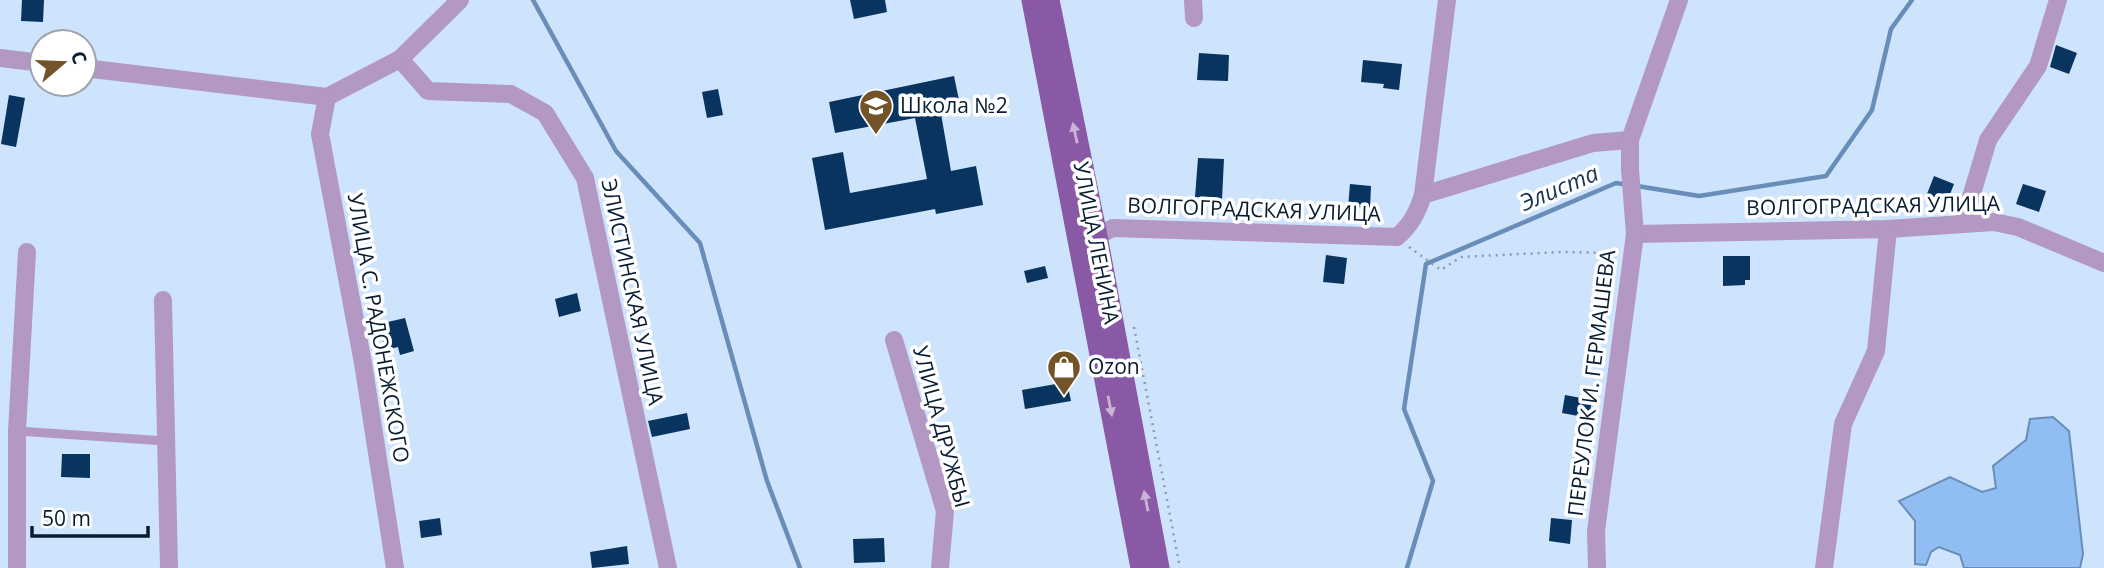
<svg xmlns="http://www.w3.org/2000/svg" width="2104" height="568" font-family="'Open Sans',sans-serif">
  <style>
    .water { fill: #91bef2; stroke: #688db8; stroke-width: 2 }
    .lines { fill: none; stroke-linecap: round; stroke-linejoin: round }
    .stream { stroke: #688db8; stroke-width: 4.5 }
    .building { fill: #09345f }
    .path { stroke: #869bb3; stroke-width: 2.5; stroke-dasharray: 2 5; stroke-linecap: butt }
    .lane { stroke: #b298c2; stroke-width: 9 }
    .street { stroke: #b298c2; stroke-width: 18 }
    .primary { stroke: #8a59a5; stroke-width: 21 }
    .oneway { fill: #cab4d6 }
    .labels { text-anchor: middle; stroke-width: 7; stroke-linejoin: round; paint-order: stroke }
    .poi-label { font-size: 21px; fill: #081c32; stroke: #fff; text-anchor: start }
    .street-label { font-size: 21px; fill: #081c32; stroke: #fff }
    .water-label { font-size: 23px; font-style: italic; fill: #163557; stroke: #fff }
  </style>
  <rect width="100%" height="100%" fill="#cee3fc"/>
  <path class="water" d="M2053 417 2069 431 2083 554 2080 568H1964L1960 555 1939 547 1931 552 1926 565 1915 564V521L1899 501 1950 477 1982 492 1996 488 1993 466 2026 440 2030 419Z"/>
  <g class="lines">
    <g class="stream">
      <path d="M533 0 616 151 700 243 767 481 800 568"/>
      <path d="M1637 186 1699 196 1826 176 1872 110 1891 29 1912 0"/>
      <path d="M1407 568 1433 481 1404 409 1426 264 1616 183 1628 185"/>
    </g>
  </g>
  <g class="building">
    <path d="M22 0H44L43 22 21 21Z"/>
    <path d="M850 0H885L887 12 854 19Z"/>
    <path d="M2056 45 2077 53 2069 74 2050 67Z"/>
    <path d="M1199 53 1229 55 1228 81 1197 80Z"/>
    <path d="M1363 60 1402 64 1399 90 1383 88 1384 84 1361 82Z"/>
    <path d="M954 76 961 110 941 114 951 171 976 166 983 205 936 214 935 209 825 230 812 158 843 152 850 193 927 179 915 118 835 133 829 102Z"/>
    <path d="M718 89 723 115 707 118 702 92Z"/>
    <path d="M9 95 25 98 16 147 1 144Z"/>
    <path d="M1198 158 1224 159 1222 199 1195 197Z"/>
    <path d="M1934 176 1954 184 1947 202 1927 194Z"/>
    <path d="M1350 184 1371 186 1370 208 1348 207Z"/>
    <path d="M2023 184 2046 191 2039 212 2016 204Z"/>
    <path d="M1326 255 1347 258 1344 284 1323 282Z"/>
    <path d="M1723 256H1750V280H1745V285L1723 286Z"/>
    <path d="M1045 266 1048 278 1027 283 1024 271Z"/>
    <path d="M577 293 581 311 559 317 555 299Z"/>
    <path d="M405 318 414 351 400 355 398 347 385 350 379 324Z"/>
    <path d="M1067 382 1071 401 1025 409 1022 390Z"/>
    <path d="M1565 395 1592 400 1589 418 1562 413Z"/>
    <path d="M687 413 690 429 652 437 648 421Z"/>
    <path d="M62 454H90V478L61 477Z"/>
    <path d="M440 518 442 535 421 538 419 521Z"/>
    <path d="M1551 518 1572 520 1570 544 1549 541Z"/>
    <path d="M884 538 885 562 854 563 853 539Z"/>
    <path d="M627 546 629 564 592 568 590 552Z"/>
  </g>
  <g class="lines">
    <g class="path">
      <path d="M1409 247 1441 270 1461 257 1561 252 1615 253"/>
      <path d="M1134 327 1180 568"/>
    </g>
    <path class="lane" d="M17 431 166 441"/>
    <g class="street">
      <path d="M1193 0 1194 18"/>
      <path d="M0 58 42 63"/>
      <path d="M400 59 428 91 511 94 545 113 585 178 668 568"/>
      <path d="M84 68 327 97 400 59 460 0"/>
      <path d="M327 97 320 134 363 363 395 568"/>
      <path d="M1423 195 1447 0"/>
      <path d="M1963 224 1988 140 2038 66 2058 0"/>
      <path d="M1635 234 1888 229 1994 222 2018 227 2104 263"/>
      <path d="M1084 238 1097 236 1113 228 1397 237C1411 225 1417 213 1423 195L1593 143 1630 140"/>
      <path d="M163 300 169 568"/>
      <path d="M894 340 945 511 940 568"/>
      <path d="M17 568V431L27 252"/>
      <path d="M1597 568 1596 531 1635 234 1630 170V140L1679 0"/>
      <path d="M1824 568 1843 424 1876 351 1888 229"/>
    </g>
    <g class="primary">
      <path d="M1032 0 1141 568"/>
      <path d="M1049 0 1097 236 1159 568"/>
    </g>
  </g>
  <defs><path id="oneway-solid" d="M-6-.8H1V-3.2L6.5 0L1 3.2V.8H-6Z" transform="scale(1.75)"/></defs>
  <g class="oneway">
    <use href="#oneway-solid" transform="translate(1075 133) rotate(-102)"/>
    <use href="#oneway-solid" transform="translate(1110 406) rotate(79)"/>
    <use href="#oneway-solid" transform="translate(1146 501) rotate(-101)"/>
  </g>
  <defs>
    <g id="school-pin" transform="scale(1.75)"><path d="M0 17L-7.5 6A9.5 9.5 0 1 1 7.5 6Z" fill="#735429" stroke="#fff"/><path d="M0-5L7-2L0 1L-7-2ZM-4 1L0 2.5L4 1V4Q0 6-4 4Z" fill="#fff"/></g>
    <g id="shop-pin" transform="scale(1.75)"><path d="M0 17L-7.5 6A9.5 9.5 0 1 1 7.5 6Z" fill="#735429" stroke="#fff"/><path d="M-5-2.5h2.3a2.7 3.5 0 0 1 5.4 0H5L5.5 6h-11ZM-1.5-2.5h3a1.5 2.3 0 0 0-3 0Z" fill="#fff"/></g>
  </defs>
  <g fill-rule="evenodd">
    <use href="#school-pin" x="876" y="106"/>
    <use href="#shop-pin" x="1064" y="367"/>
  </g>
  <g class="labels">
    <g class="poi-label">
      <text x="900" y="113">Школа №2</text>
      <text x="1088" y="374">Ozon</text>
    </g>
    <g class="street-label">
      <text transform="translate(1873 206) rotate(-1)" y="7">ВОЛГОГРАДСКАЯ УЛИЦА</text>
      <text transform="translate(1254 210) rotate(2)" y="7">ВОЛГОГРАДСКАЯ УЛИЦА</text>
      <text transform="translate(1096 243) rotate(79)" y="7">УЛИЦА ЛЕНИНА</text>
      <text transform="translate(632 292) rotate(78)" y="7">ЭЛИСТИНСКАЯ УЛИЦА</text>
      <text transform="translate(378 328) rotate(80)" y="7">УЛИЦА С. РАДОНЕЖСКОГО</text>
      <text transform="translate(1592 383) rotate(-83)" y="7">ПЕРЕУЛОК И. ГЕРМАШЕВА</text>
      <text transform="translate(941 427) rotate(75)" y="7">УЛИЦА ДРУЖБЫ</text>
    </g>
    <g class="water-label">
      <text transform="translate(1559 188) rotate(-23)" y="8">Элиста</text>
    </g>
  </g>
  <g transform="translate(63 63) rotate(71)"><circle r="33" fill="#ffffff" stroke="#9ca4ad" stroke-width="2"/>
  <path d="M0-5L12 26L0 18L-12 26Z" fill="#735429"/>
  <text y="-10" font-size="19" font-weight="bold" text-anchor="middle" fill="#081c32">С</text>
  </g>
  <path d="M32 526v10h116v-10" fill="none" stroke="#081c32" stroke-width="3.5"/>
  <text x="42" y="526" font-size="21" fill="#081c32" stroke="#ffffff" stroke-width="5" paint-order="stroke">50 m</text>
</svg>
